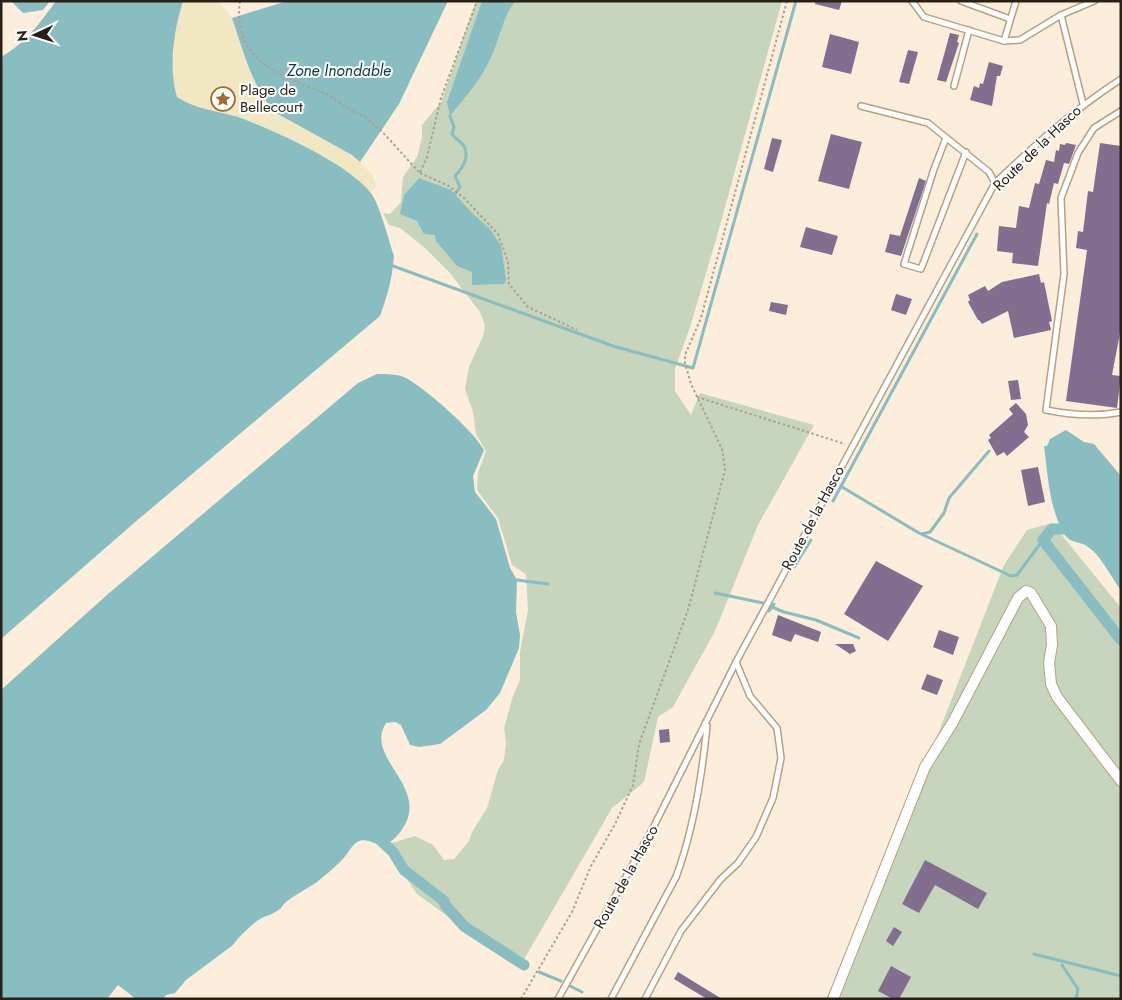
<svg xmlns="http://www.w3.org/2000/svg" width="1122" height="1000" font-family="Jost,sans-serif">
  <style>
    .green { fill: #c6d5bc }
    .sand { fill: #f1e7c2 }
    .water { fill: #88bdc1 }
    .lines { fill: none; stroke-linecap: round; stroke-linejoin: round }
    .stream { stroke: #88bdc1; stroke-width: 3 }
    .canal { stroke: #88bdc1; stroke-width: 11 }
    .building { fill: #826e8f }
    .service-casing { stroke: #b7a183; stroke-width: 8 }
    .minor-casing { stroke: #b7a183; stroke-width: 12 }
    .path { stroke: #aca090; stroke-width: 2; stroke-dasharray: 2.5 2.5; stroke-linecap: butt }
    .service { stroke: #fff; stroke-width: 5 }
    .minor { stroke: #fff; stroke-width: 10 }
    .labels { text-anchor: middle; stroke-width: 4; stroke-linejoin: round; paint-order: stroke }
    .poi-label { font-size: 15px; fill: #2a2116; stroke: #fff; text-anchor: start }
    .street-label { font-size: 15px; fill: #2a2116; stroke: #fff }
    .water-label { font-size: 16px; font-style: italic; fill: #093d40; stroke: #fff }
  </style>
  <rect width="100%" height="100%" fill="#fceedb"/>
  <g class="green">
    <path d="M476 1H782L715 243 690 327 675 369V391L691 415 700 393 814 425 758 525 715 631 673 707 658 717 644 782 612 808 519 968 417 894 387 850 392 843 415 836 433 845 444 860 454 859 469 841 472 832 487 808 498 770 504 760 506 742 504 728 513 696 520 680V652L528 610 526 574 512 565 498 518 477 490 478 473 486 451 476 434 473 412 465 389 469 367 483 336 485 325 480 312 450 273 425 248 400 228 389 225 383 213 390 214 401 202 403 177 417 157 422 138V125L441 102Z"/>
    <path d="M1052 523 1121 608V999H826L938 734 1004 565 1027 530Z"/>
  </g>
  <path class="sand" d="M183 1H218L232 18 236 30 324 140 352 155 372 174 376 185 372 193C339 161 282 133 238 118 218 110 195 109 177 97 168 67 174 30 183 1Z"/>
  <g class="water">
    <path d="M11 1H50L43 10 23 13Z"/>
    <path d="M56 1H183C174 30 168 67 177 97 194 109 218 111 238 117 274 130 347 163 370 192 379 202 389 241 394 256 392 279 388 294 380 316L134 523 1 639V57C26 43 39 24 56 1Z"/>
    <path d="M287 1H448L399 104 360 162 352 155 278 114C254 94 242 47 232 18Z"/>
    <path d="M482 1H515C503 17 500 37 492 55 482 79 466 96 450 116L447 102Z"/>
    <path d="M419 178 451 190 473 214 490 229 501 246 506 280 504 284 472 285V272L457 266 436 241 435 235 424 234 417 221 400 214 404 195Z"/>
    <path d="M377 374C385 374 397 374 404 377 423 386 475 432 484 450L473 476 475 492 496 519 510 568 517 580 516 612 520 635 519 648 500 693 486 710 440 744 419 747 410 745 401 725 395 722 386 723C363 759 433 787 401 831 381 858 371 834 357 842 351 846 346 857 340 862 333 869 324 876 317 882 307 889 294 895 285 903 282 906 281 909 277 911 271 915 265 916 260 919 254 922 236 939 233 945L186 980 175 993 166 995 163 999H136L118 985 107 999H1V690L108 594 358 383Z"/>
    <path d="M1066 430 1084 442 1094 444 1121 476V590C1111 577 1100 553 1085 545 1077 541 1071 543 1065 535 1049 509 1048 476 1044 446H1047L1050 439Z"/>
  </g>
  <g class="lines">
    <g class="stream">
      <path d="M450 116 454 127 452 134C455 139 461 141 464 146 470 157 462 169 455 176L460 187 455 194"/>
      <path d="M393 266 613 346 693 368 796 1"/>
      <path d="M842 487 919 533 1011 576 1017 575 1043 540"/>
      <path d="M833 501 977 234"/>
      <path d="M922 534 930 532 944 513 949 498 989 451"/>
      <path d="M794 567 811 540"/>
      <path d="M517 580 548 584"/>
      <path d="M715 593 763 603"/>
      <path d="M772 607 784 612 816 620 859 638"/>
      <path d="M769 611 774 604"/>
      <path d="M1034 954 1121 976"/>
      <path d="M1062 965 1078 989 1076 999"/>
      <path d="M539 972 561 981"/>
      <path d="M570 986 582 992"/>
    </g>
    <g class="canal">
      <path d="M1063 529H1052L1043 540 1121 640"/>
      <path d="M375 835 393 852 404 870 444 901 445 905 465 927 524 965"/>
    </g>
  </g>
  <g class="building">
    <path d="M816 1H842L839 10 815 4Z"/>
    <path d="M950 33 959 35 957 42 959 43 946 82 937 80Z"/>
    <path d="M830 34 859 42 851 74 822 67Z"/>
    <path d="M908 50 918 52 909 84 899 82Z"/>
    <path d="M989 62 1003 66 1000 76H997L992 106 970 100 974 86 979 88 980 83 983 84Z"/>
    <path d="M831 134 862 142 849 189 818 181Z"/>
    <path d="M772 138 782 140 773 172 764 169Z"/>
    <path d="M1066 143 1076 145 1069 164 1064 163 1058 184 1054 183 1049 204 1047 203 1038 266 1012 263 1013 253 997 251 999 226 1016 228 1019 206 1029 208 1035 183 1039 184 1046 160 1054 162 1056 150 1059 151 1060 144 1065 145Z"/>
    <path d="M1100 143 1121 146V328L1112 375 1121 376 1117 408 1066 401 1087 250 1076 248 1078 231 1083 232 1088 191 1093 192Z"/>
    <path d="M919 178 926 181 901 256 885 252 890 234 900 236Z"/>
    <path d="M806 227 838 236 832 255 800 247Z"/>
    <path d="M1039 274 1041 283 1044 282 1052 321 1049 322 1051 330 1014 338 1008 311 982 324 979 320H978L968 302 970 300 968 295 985 286 988 291 1002 282Z"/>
    <path d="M896 294 912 299 906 315 891 310Z"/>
    <path d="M771 302 788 305 786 315 769 311Z"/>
    <path d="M1018 380 1021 399 1011 400 1008 381Z"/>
    <path d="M1016 403 1026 414 1028 425 1024 432 1029 437 1007 456 1004 452 997 456 988 440 991 438 989 435 1013 414 1009 409Z"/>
    <path d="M1038 467 1045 502 1028 506 1021 470Z"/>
    <path d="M876 561 923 586 888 641 844 614Z"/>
    <path d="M778 615 821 632 818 642 795 634 791 642 772 635Z"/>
    <path d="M939 630 959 637 953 655 933 647Z"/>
    <path d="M835 644H853L856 651 850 654Z"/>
    <path d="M927 674 943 680 937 695 921 689Z"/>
    <path d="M669 729 670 742 660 743 659 730Z"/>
    <path d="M925 860 987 893 978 909 935 885 919 913 902 904Z"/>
    <path d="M894 927 902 932 893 946 886 941Z"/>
    <path d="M891 966 911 977 899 999H893L878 991Z"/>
    <path d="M678 972 722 999H707L674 979Z"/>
  </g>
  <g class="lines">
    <g class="service-casing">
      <g id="service">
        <path d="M912 1 924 17 1004 41 1020 40 1061 15 1083 104"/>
        <path d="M961 1 1010 19"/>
        <path d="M1061 15 1094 1"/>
        <path d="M1004 41 1016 1"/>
        <path d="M954 86 969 30"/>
        <path d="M861 106 928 123 989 172 995 183"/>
        <path d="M1121 111 1094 128 1078 153 1061 198 1064 274 1046 410C1071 415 1096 417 1121 412"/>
        <path d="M946 138 934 169 904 264 921 269 966 152"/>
        <path d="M558 999 653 828 736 662 995 183C1037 143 1072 111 1121 79"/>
        <path d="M611 999 676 877C694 829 702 776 707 726"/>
        <path d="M645 999 681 931 720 880 738 863 756 837 773 798 781 758 777 728 750 696 736 662"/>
      </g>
    </g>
    <g class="minor-casing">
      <path id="minor" d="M833 999 925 767 953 722 1018 598 1026 591 1031 593 1051 626 1052 645 1049 663 1051 684 1057 697 1121 781"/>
    </g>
    <g class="path">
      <path d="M240 1C232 61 279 74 324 93 331 95 336 101 343 105 349 109 357 112 363 116 381 127 404 157 420 173L427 157 441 98 477 1"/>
      <path d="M420 173 449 186 464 198 498 234 508 262 509 284 528 307 577 330"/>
      <path d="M697 397 845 444"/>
      <path d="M521 999 572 912 591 866 615 824 633 785 639 744 688 610 725 470 722 449 691 384 685 363V355L701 318 787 1"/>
    </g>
    <use href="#service" class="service"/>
    <use href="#minor" class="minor"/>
  </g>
  <defs>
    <g id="sight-ring" transform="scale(1.25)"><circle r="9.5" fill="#fff" stroke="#a26a27" stroke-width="1.5"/><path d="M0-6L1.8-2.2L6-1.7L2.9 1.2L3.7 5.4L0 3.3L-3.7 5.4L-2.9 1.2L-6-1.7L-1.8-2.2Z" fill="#a26a27"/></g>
  </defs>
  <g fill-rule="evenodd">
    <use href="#sight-ring" x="223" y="99"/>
  </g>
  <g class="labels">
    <g class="poi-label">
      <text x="240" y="95">Plage de<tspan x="240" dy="17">Bellecourt</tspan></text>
    </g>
    <g class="street-label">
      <text transform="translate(1037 148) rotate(-44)" y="5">Route de la Hasco</text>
      <text transform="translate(813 518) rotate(-62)" y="5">Route de la Hasco</text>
      <text transform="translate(626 877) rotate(-61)" y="5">Route de la Hasco</text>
    </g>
    <g class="water-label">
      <text x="339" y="76">Zone Inondable</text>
    </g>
  </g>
  <rect width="1122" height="1000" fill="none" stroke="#2a2116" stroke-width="5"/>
  <g transform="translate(35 35) rotate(266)" stroke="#ffffff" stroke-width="4" paint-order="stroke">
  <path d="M0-4L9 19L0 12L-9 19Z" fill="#2a2116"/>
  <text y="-8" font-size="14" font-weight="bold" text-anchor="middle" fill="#2a2116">N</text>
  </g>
</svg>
